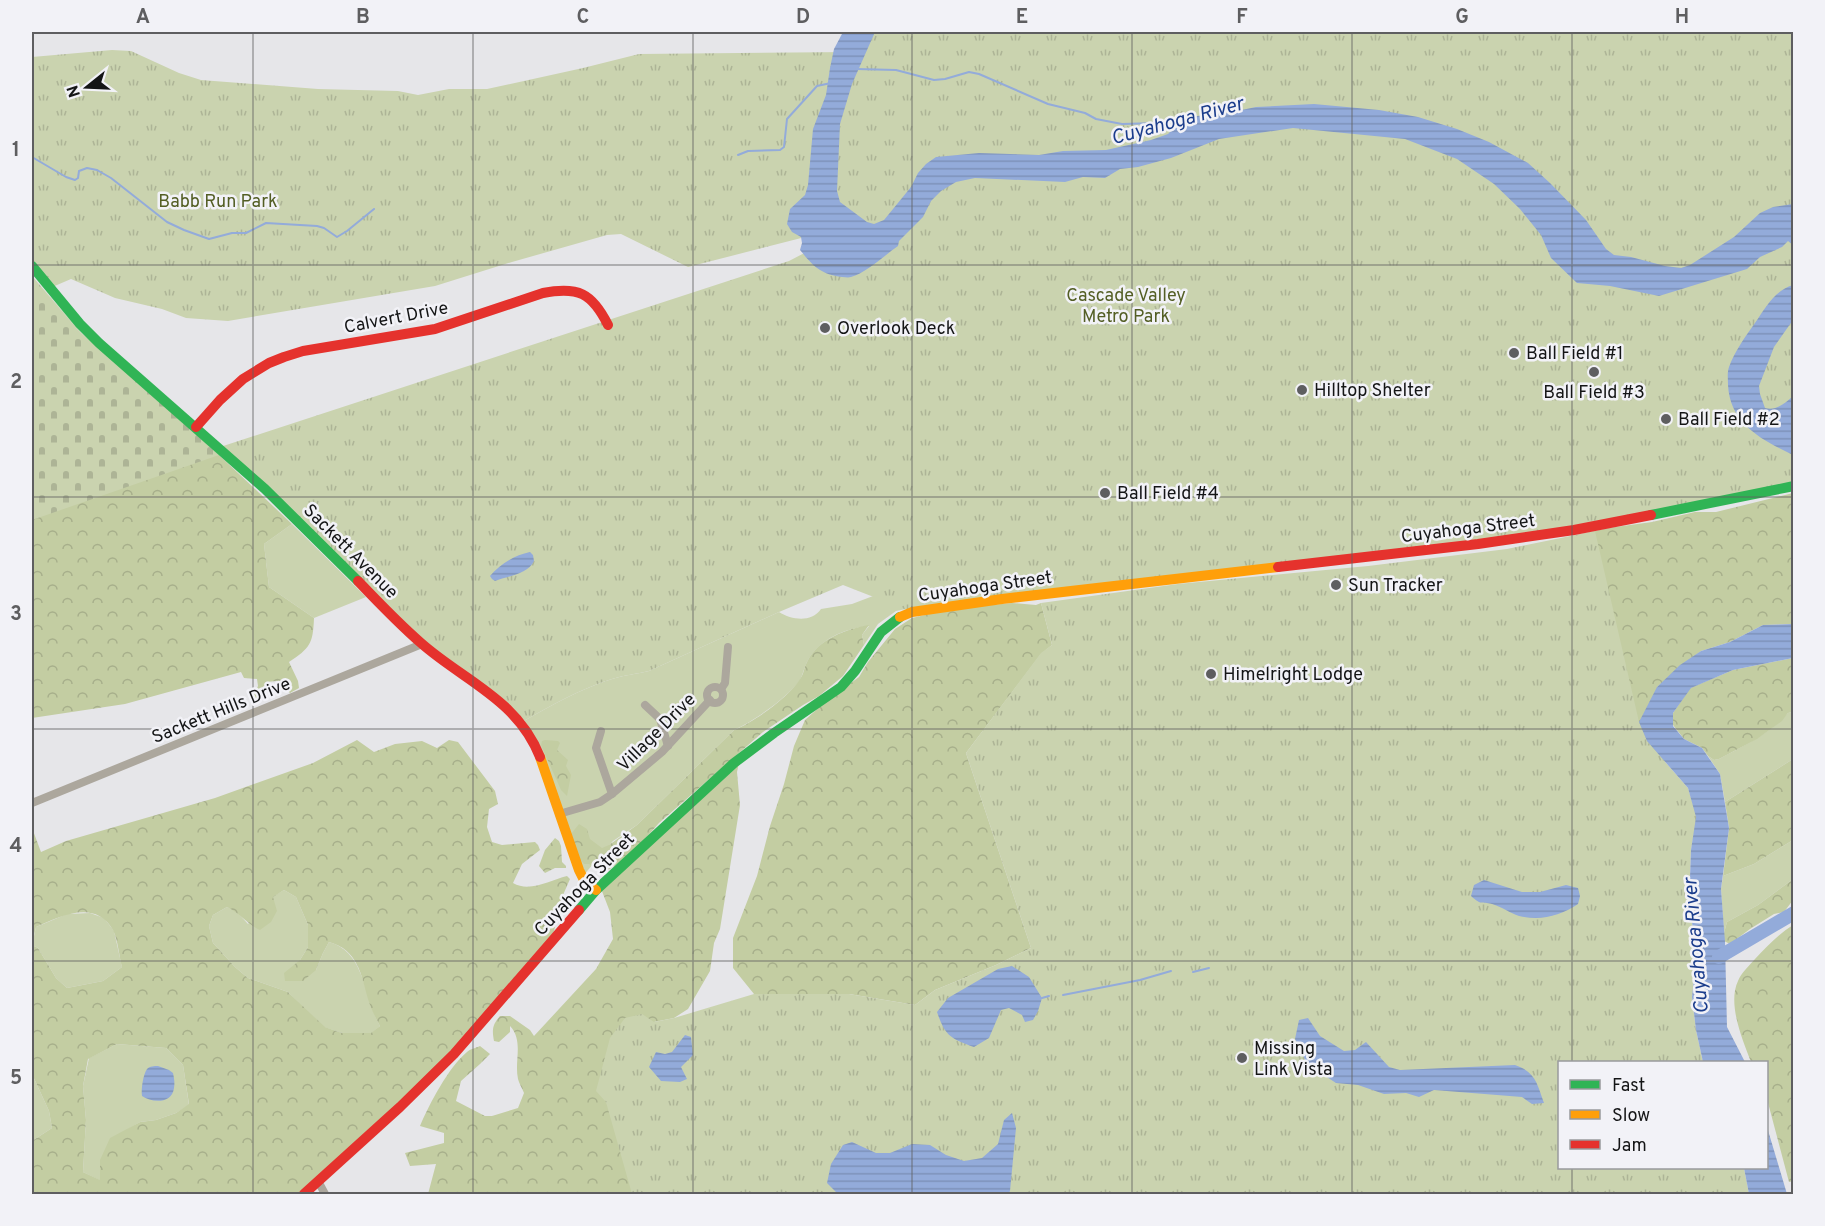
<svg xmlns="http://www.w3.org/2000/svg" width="1825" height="1226" font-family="Overpass,sans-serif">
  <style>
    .grass { fill: #cad3af }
    .forest { fill: url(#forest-crowns); fill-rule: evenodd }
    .cemetery { fill: url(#cemetery-stones) }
    .park { fill: url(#park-tufts) }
    .water { fill: url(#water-rules) }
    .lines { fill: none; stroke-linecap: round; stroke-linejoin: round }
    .stream { stroke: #93abda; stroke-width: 2 }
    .river { stroke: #93abda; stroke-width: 14 }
    .street { stroke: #aca79d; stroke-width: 8 }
    .fast { stroke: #30b455; stroke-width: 10 }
    .slow { stroke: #ff9f0a; stroke-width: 10 }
    .jam { stroke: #e5322d; stroke-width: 10 }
    .grid { fill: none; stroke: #5e5e60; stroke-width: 1.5; stroke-opacity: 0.55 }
    .poi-dot { fill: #5e5e60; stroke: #f2f2f7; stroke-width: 2 }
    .labels { text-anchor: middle; stroke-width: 5; stroke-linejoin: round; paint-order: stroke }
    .park-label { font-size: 18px; fill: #535e24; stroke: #f2f2f7 }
    .street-label { font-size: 18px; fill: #141516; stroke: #f2f2f7 }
    .poi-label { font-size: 18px; fill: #141516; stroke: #f2f2f7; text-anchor: start }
    .water-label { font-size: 20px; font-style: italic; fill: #1b3d8c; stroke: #f2f2f7 }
    .neatline { fill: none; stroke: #5e5e60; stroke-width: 2 }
    .grid-label { font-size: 20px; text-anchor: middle; font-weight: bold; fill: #5e5e60 }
  </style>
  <defs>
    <pattern id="forest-crowns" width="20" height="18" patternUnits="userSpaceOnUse" patternTransform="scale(1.5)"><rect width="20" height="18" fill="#c3cda2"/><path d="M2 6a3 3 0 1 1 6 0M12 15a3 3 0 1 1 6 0" fill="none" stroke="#a7af8b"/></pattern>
    <pattern id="cemetery-stones" width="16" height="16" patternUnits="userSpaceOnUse" patternTransform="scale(1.5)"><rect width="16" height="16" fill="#cad3af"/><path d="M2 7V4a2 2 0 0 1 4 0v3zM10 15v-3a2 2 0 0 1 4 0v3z" fill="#adb496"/></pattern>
    <pattern id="park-tufts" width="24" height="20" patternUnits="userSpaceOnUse" patternTransform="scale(1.5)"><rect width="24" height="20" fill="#cad3af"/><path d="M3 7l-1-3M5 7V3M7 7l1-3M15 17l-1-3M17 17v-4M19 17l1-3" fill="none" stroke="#adb496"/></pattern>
    <pattern id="water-rules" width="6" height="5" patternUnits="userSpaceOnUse" patternTransform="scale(1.5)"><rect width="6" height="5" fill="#93abda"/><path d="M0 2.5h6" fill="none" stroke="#7e92ba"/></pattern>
  </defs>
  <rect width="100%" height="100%" fill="#e6e6e9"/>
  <g class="grass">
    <path d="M292 524 366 597 314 618 269 587 264 544Z"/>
    <path d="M881 593 931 604 896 611 878 624 864 645 862 635 869 626C845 628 818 640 807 662 804 668 803 674 800 680 787 698 754 721 734 730L637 825 613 841 582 877 522 722C550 706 580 689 612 679 624 675 637 674 649 671L779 612C792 620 811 623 821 609L852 604Z"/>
    <path d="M1793 712V759L1725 802 1720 774 1708 756 1714 760 1719 759C1743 746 1770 734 1788 713Z"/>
    <path d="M1793 840V879L1758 905 1727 922 1724 933 1721 889 1723 876 1754 864Z"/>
    <path d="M284 890 296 897 308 925V947L300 960 316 970 323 953 329 942C366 952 363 997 380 1026L372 1033H342L324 1027 288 992 248 978 235 967 213 943 209 926 213 915 227 907 236 911 248 924 272 897Z"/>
    <path d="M90 913 104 918 114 931 122 967 103 981 67 988 56 978 38 948 32 945 36 927 67 914Z"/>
    <path d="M117 1044 166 1048 183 1065 189 1105 176 1113 156 1120 140 1122 128 1129 101 1181 83 1172 86 1120 83 1086 89 1058Z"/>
    <path d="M32 1074 49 1111 52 1128 32 1141Z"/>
  </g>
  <g class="forest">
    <path d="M32 276 79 331 219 455 292 524 264 544 269 587 314 618C313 644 310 648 289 662L298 681 299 688 290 693 277 681 266 682 265 696 257 700 252 699 258 686 257 679 244 678 241 672 125 704 32 718V520L118 375Z"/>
    <path d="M1793 493V624L1763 625 1730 642 1701 651 1657 687 1669 800 1542 543 1608 528 1652 522 1695 512H1716Z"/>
    <path d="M1012 603 1036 605 1041 603 1052 645 1041 654 966 753 1031 948 996 965 935 990 915 1005 849 994H754L733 968V938L757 876 770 826 784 784 794 746 805 720 824 703 859 677 868 662 895 629 912 618 951 609Z"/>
    <path d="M869 625 862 635 864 645 843 676 819 696 803 705 763 732 659 823C643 841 624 863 602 873L589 864H584L578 857 571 834 579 824 587 829 590 839 602 848 609 845 637 825 734 730C754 722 788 698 800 679 804 674 804 667 807 662 818 639 846 629 869 625Z"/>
    <path d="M1793 658V712L1788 713 1782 721 1757 739 1719 759 1714 760 1708 756 1702 748 1684 739 1673 725V713L1690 688 1733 670Z"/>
    <path d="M357 740 374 752 395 744 422 741 437 748 449 740 458 742 495 791 498 804 489 809 487 827 492 842 502 845 535 842 538 845 540 850 522 864 513 883C530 893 550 880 567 876L570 879 563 895 552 939 452 1056 304 1194H32V1141L52 1128 49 1111 32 1074V945L38 948 56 978 67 988 103 981 122 967C119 956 118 940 113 930 95 899 61 916 36 927L32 943V828L41 852 66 841 215 798 313 763ZM284 890 296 897 308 925V947L300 960 284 973 285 981H303L316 970 323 953 329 942C358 950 361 974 368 999 371 1009 375 1017 380 1026L371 1033H342L325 1027 288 992 248 978 235 967 213 943 209 926 213 915 227 907C240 913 247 924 260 930L271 922 277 911 273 897ZM117 1044 166 1048 183 1065 189 1104 176 1113 156 1120 140 1122 110 1138 100 1160V1180L83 1172 86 1120 83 1086 88 1059Z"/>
    <path d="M545 740 558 741 560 743 557 750 568 760 566 766 571 775 567 796 561 790 541 745 542 741Z"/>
    <path d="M1793 759V840L1754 864 1723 876 1729 828 1725 802Z"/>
    <path d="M739 763 737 772 740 805 720 929 714 943 710 971 688 1009 674 1018 654 1022 606 1102 663 1194H428L436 1164 410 1166 405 1153 444 1143V1133L420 1126C430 1103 448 1068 467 1052 470 1049 476 1048 480 1046L490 1054 480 1064 461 1081 456 1101 485 1116H492L518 1108 524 1093C522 1088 519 1083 518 1079 514 1061 524 1041 510 1026V1032L499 1042 494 1041C492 1030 492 1025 500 1016H510L530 1030 534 1036 596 969 613 939 610 912 600 886Z"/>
    <path d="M555 838 559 841 561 846 562 862 566 866V868H555L545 873 539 866 545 850Z"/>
    <path d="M1793 879V900L1784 912 1774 914 1750 929 1730 944 1724 941V933L1727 922 1758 905Z"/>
    <path d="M1793 925 1794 1181 1789 1182 1767 1099 1766 1062H1751C1743 1041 1727 1004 1738 981 1741 973 1750 965 1755 959 1767 946 1779 934 1793 925Z"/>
  </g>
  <path class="cemetery" d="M32 276 79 331 219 455 32 520Z"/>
  <g class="park">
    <path d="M871 32H1793V486L1574 530 912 612 843 585 779 612 649 671C637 674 624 675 612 679 580 689 550 706 522 722L422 644 217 448 789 261 864 222 688 267 621 234 607 235 512 262 435 286 228 321 186 318 162 309 115 298 71 279 50 288 32 266V57L112 50 131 51 179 73 201 80 318 89 398 91 418 95 449 89H487L583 68 639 54 852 52Z"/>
    <path d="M1595 531 1639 722 1647 741 1688 788 1697 817 1691 850 1689 904 1697 953 1692 997 1696 1030 1703 1062H1560V1168H1744L1749 1194H632L606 1102 596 1091 610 1038 625 1018 642 1014 654 1022 674 1018 754 994H849L915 1005 935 990 996 965 1031 948 966 753 1041 653 1052 645 1041 603 1178 584 1368 566 1507 549Z"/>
  </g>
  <g class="water">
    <path d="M843 32H875L852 84 840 124 837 191 840 202 867 222 874 224 884 220 911 187 918 173 926 164 936 157 979 153 1039 155 1063 151 1106 150 1151 140 1168 134 1184 118 1197 116 1227 113 1256 107 1314 104 1379 110 1418 117 1457 129 1489 142 1528 163 1550 183 1586 220 1606 249 1614 255 1631 257 1665 266 1681 268 1690 265 1734 237 1760 213 1773 207 1793 204V245L1788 241 1782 247 1760 257 1747 269 1659 296 1610 286 1577 283 1551 258 1541 235 1520 209 1494 184 1457 159 1405 139 1293 128 1219 139 1171 158 1138 167 1120 169 1105 178 1083 177 1065 182 975 178 956 182 941 191 931 201 923 217 899 241 898 246C885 255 866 273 851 277 848 278 845 277 842 277 820 274 813 266 800 250L802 243 801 237 792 232 787 224 790 209 805 195 808 185 813 129 826 95 830 68 834 49Z"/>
    <path d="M1793 285V320L1774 347 1759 386 1760 394 1765 408C1777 411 1785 403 1793 396V455C1762 440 1730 424 1728 385 1728 379 1727 373 1729 367 1735 351 1745 337 1755 323 1766 307 1774 291 1793 285Z"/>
    <path d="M530 552 533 555 534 561C528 574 508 576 495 581L492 579 490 576C500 564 515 555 530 552Z"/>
    <path d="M1793 624V658L1733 670 1691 688 1673 713V726L1684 739 1702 748 1720 774 1729 828 1721 889 1725 942 1727 1027 1745 1062H1703L1696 1030 1692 997 1697 953 1689 904 1691 850 1696 817 1688 788 1647 741 1639 722 1657 687 1680 665 1701 651 1730 642 1763 625Z"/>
    <path d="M1484 880 1522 892H1540L1566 885 1578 888 1580 896 1578 904C1560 916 1541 921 1519 916 1510 913 1502 907 1492 904 1481 901 1482 906 1471 896L1474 885Z"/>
    <path d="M1012 966 1029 977 1042 998 1038 1011 1033 1020 1025 1022 1022 1015 1009 1008 1001 1010 989 1038 974 1047C951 1039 945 1036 937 1012L948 998 998 969Z"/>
    <path d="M1308 1018 1320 1036 1344 1051 1355 1050 1366 1042 1389 1067 1400 1070 1515 1065C1536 1072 1537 1084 1544 1103L1532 1104 1522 1097 1434 1090 1419 1097 1406 1093 1384 1094 1358 1085 1336 1083 1307 1064 1295 1039 1299 1020Z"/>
    <path d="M685 1035 691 1037 693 1055 681 1067 687 1079 680 1082 661 1081 649 1067 656 1052 665 1054 672 1052Z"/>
    <path d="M158 1066 169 1070 173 1073C174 1078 175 1083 174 1088 172 1104 152 1103 142 1096 141 1089 143 1075 147 1069 150 1066 154 1066 158 1066Z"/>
    <path d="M1012 1113 1016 1128 1010 1191 1008 1194H838L827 1183 831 1164 843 1145 852 1142 876 1153H890L912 1144 930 1145 946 1155 964 1161 982 1158 998 1144 1004 1120Z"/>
    <path d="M1767 1127 1787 1194H1749L1744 1168H1766Z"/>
  </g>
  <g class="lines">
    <g class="stream">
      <path d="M856 69 896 70 934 80 945 79 969 72 979 74 1048 104 1085 113 1096 119 1122 124 1158 123 1173 125 1177 127"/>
      <path d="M738 155 748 151 780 150 784 147 787 119 817 86 831 83"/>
      <path d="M32 157 66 177 75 180 78 178 79 171 87 168 97 170 111 178 167 222 184 230 209 239 232 233H246L266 223 317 226 324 228 337 237 347 231 374 209"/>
      <path d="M1193 972 1209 968"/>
      <path d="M1063 995 1140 980 1171 971"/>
      <path d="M1042 998 1049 996"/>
    </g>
    <path class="river" d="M1719 957 1794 913"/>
    <g class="street">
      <circle cx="715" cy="695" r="8"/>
      <path d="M721 689 725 683 728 647"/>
      <path d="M645 705 660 719 668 746"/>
      <path d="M601 731 596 748 612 794"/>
      <path d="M32 803 422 644"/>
      <path d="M559 814 600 802 612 794 662 752 710 700"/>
      <path d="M318 1181 325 1194"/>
    </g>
    <g class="fast">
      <path d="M32 266 80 324 99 343 265 489 358 581"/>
      <path d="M1651 515 1794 486"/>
      <path d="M579 910 596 890 734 763 774 733 841 687 855 671 881 632 900 617"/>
    </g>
    <g class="slow">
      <path d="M900 617 912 612 1002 599 1278 567"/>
      <path d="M540 757 579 870 585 882 596 890"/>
    </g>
    <g class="jam">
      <path d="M196 427 220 400 243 379 269 363 284 357 303 351 435 329 543 293C578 286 592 293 608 325"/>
      <path d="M1278 567 1478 544 1574 530 1651 515"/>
      <path d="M358 581C378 602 399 624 421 643 464 681 517 699 540 757"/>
      <path d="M304 1194 400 1107 454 1054 579 910"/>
    </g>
  </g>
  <path class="grid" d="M253 32V1194M473 32V1194M693 32V1194M912 32V1194M1132 32V1194M1352 32V1194M1572 32V1062M32 265H1794M32 497H1794M32 729H1794M32 961H1794M1572 1168V1194"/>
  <g class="poi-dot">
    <circle cx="825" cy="328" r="6"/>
    <circle cx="1514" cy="353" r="6"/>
    <circle cx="1594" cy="372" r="6"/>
    <circle cx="1302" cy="390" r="6"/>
    <circle cx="1666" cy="419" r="6"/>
    <circle cx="1105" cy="493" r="6"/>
    <circle cx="1336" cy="585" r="6"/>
    <circle cx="1211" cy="674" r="6"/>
    <circle cx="1242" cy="1058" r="6"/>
  </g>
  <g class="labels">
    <g class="park-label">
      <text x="218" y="207">Babb Run Park</text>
      <text x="1126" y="301">Cascade Valley<tspan x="1126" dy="21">Metro Park</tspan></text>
    </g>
    <g class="street-label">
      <text transform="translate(396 317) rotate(-11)" y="6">Calvert Drive</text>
      <text transform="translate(1468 528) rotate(-7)" y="6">Cuyahoga Street</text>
      <text transform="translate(351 551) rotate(45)" y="6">Sackett Avenue</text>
      <text transform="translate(985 586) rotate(-8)" y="6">Cuyahoga Street</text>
      <text transform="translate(221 710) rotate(-22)" y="6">Sackett Hills Drive</text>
      <text transform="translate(656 732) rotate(-45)" y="6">Village Drive</text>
      <text transform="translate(584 884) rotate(-46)" y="6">Cuyahoga Street</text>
    </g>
    <g class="poi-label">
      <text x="837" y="334">Overlook Deck</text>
      <text x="1526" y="359">Ball Field #1</text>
      <text x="1314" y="396">Hilltop Shelter</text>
      <text x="1594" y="398" text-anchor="middle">Ball Field #3</text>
      <text x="1678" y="425">Ball Field #2</text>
      <text x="1117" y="499">Ball Field #4</text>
      <text x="1348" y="591">Sun Tracker</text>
      <text x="1223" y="680">Himelright Lodge</text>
      <text x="1254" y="1054">Missing<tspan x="1254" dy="21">Link Vista</tspan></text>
    </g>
    <g class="water-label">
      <text transform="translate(1177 120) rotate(-15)" y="7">Cuyahoga River</text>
      <text transform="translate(1695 946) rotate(-95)" y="7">Cuyahoga River</text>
    </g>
  </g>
  <rect width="1825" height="1226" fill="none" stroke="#f2f2f7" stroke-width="66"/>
  <rect x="1558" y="1061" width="210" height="108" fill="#f2f2f7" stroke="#999a9d" stroke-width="1.5"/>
  <rect x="1570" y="1080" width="30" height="9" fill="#30b455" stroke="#999a9d" stroke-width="1.5"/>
  <text x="1612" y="1091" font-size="18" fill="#141516">Fast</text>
  <rect x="1570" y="1110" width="30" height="9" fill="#ff9f0a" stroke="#999a9d" stroke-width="1.5"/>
  <text x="1612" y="1121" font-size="18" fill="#141516">Slow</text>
  <rect x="1570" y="1140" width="30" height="9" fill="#e5322d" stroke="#999a9d" stroke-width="1.5"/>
  <text x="1612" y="1151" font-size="18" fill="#141516">Jam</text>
  <g transform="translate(87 87) rotate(252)" stroke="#f2f2f7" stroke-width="4.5" paint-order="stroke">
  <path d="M0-4.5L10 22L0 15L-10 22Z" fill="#141516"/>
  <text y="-9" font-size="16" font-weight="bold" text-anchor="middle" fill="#141516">N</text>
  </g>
  <rect x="33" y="33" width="1759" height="1160" class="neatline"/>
  <g class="grid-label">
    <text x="143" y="23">A</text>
    <text x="363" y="23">B</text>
    <text x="583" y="23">C</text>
    <text x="803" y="23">D</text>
    <text x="1022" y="23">E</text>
    <text x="1242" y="23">F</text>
    <text x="1462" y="23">G</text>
    <text x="1682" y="23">H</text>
    <text x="16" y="156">1</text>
    <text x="16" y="388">2</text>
    <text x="16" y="620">3</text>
    <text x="16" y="852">4</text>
    <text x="16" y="1084">5</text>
  </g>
</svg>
